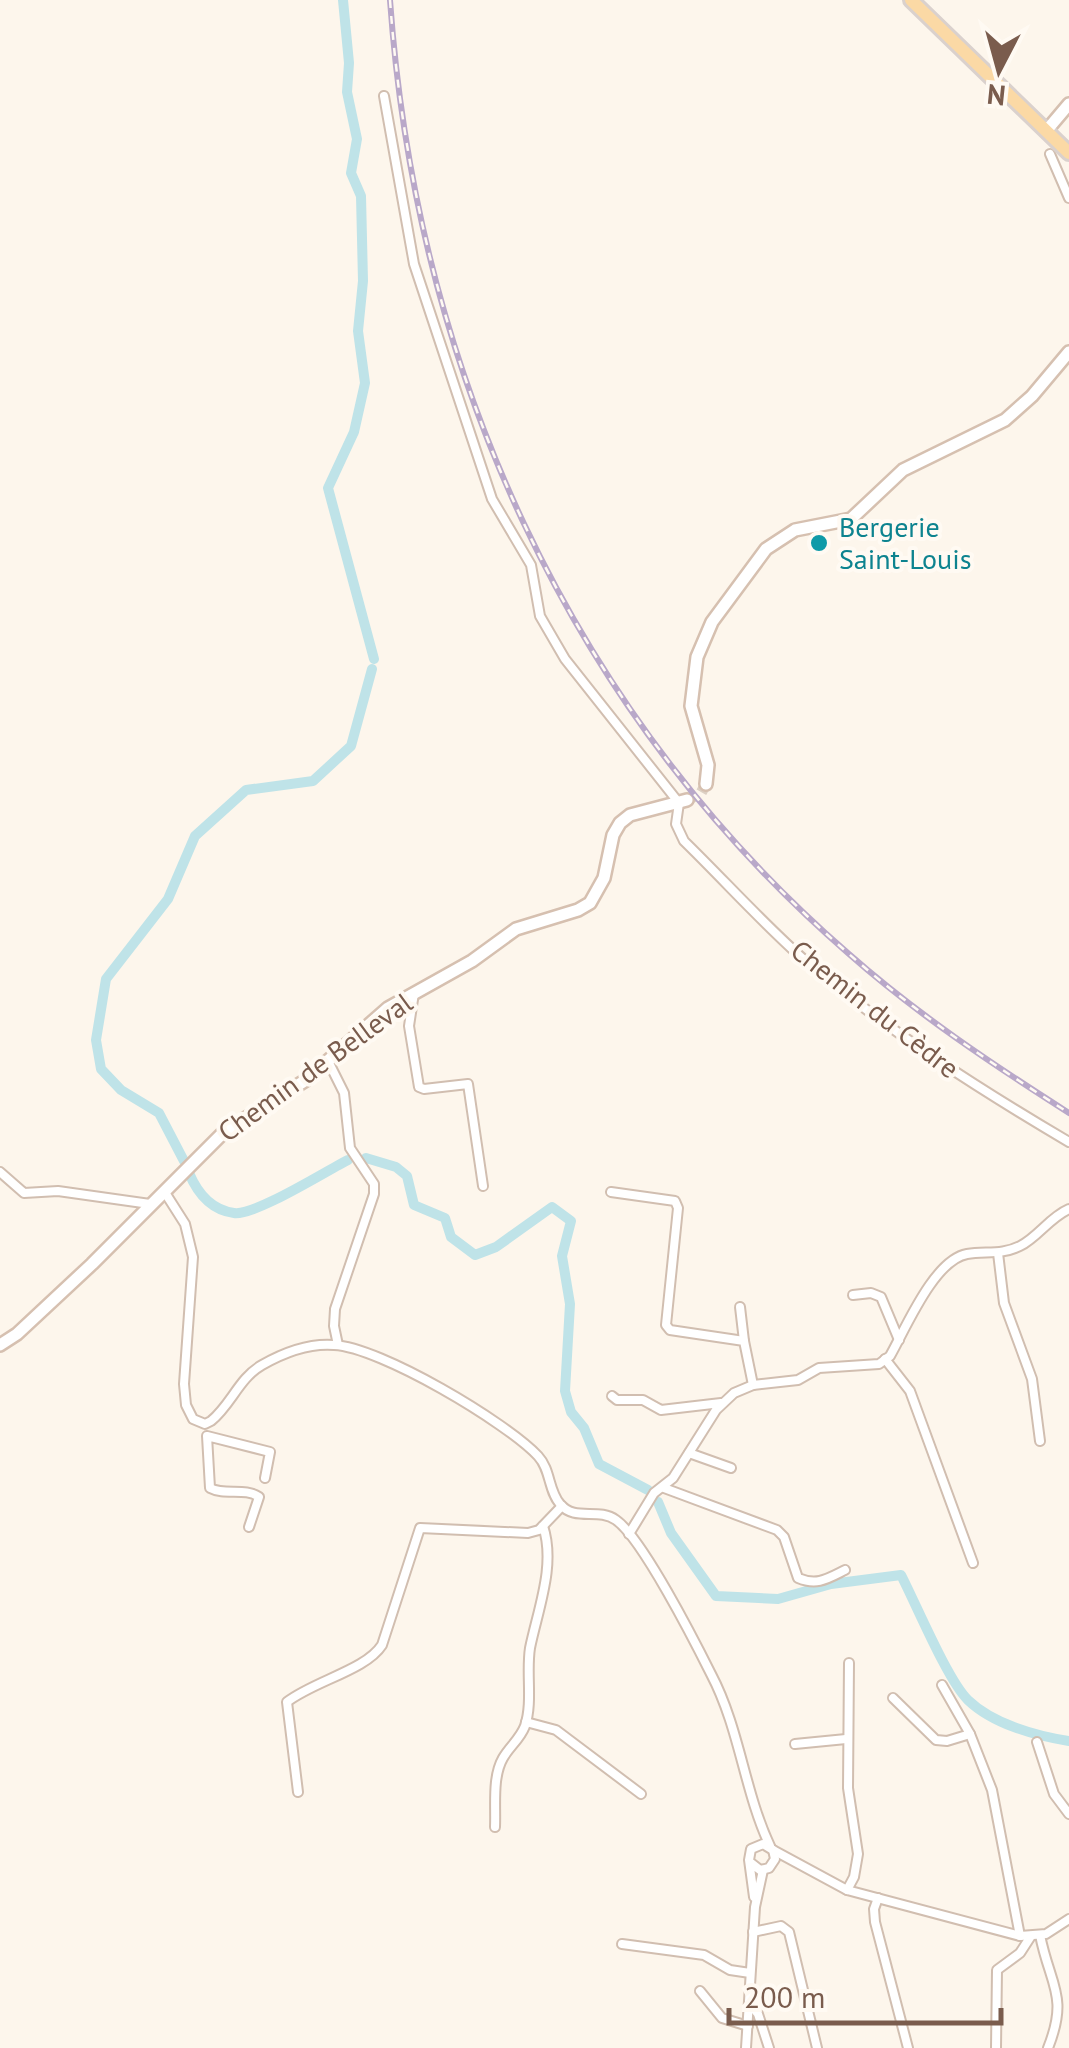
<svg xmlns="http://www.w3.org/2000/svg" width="1069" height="2048" font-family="'PT Sans',sans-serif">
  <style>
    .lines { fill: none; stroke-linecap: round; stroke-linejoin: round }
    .canal { stroke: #bfe3e8; stroke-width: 10 }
    .secondary-tunnel { stroke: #dcd0c4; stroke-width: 11; stroke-dasharray: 11 5.5; stroke-linecap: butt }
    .street-casing { stroke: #d1beb0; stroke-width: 12 }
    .secondary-casing { stroke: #d6c0b0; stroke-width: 16 }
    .primary-casing { stroke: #dad1cd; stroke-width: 18 }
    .street { stroke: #fff; stroke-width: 8 }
    .secondary { stroke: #fff; stroke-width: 11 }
    .primary { stroke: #fbd9a5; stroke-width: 12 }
    .rail-casing { stroke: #b9a8c9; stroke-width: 6 }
    .rail { stroke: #fffaf3; stroke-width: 2.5; stroke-dasharray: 8; stroke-linecap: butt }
    .culture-dot { fill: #0f9aa8; stroke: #fffaf3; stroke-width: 4 }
    .labels { text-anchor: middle; stroke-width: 8; stroke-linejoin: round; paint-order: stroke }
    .culture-label { font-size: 28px; fill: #0d838f; stroke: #fffaf3; text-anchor: start }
    .street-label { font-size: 28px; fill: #7a5c4d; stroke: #fffaf3 }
  </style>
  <rect width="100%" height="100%" fill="#fdf6ec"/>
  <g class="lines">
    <g class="canal">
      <path d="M343 0 349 63 347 92 357 139 351 173 361 196 363 281 358 331 365 383 354 432 328 488 374 659"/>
      <path d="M366 1158 396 1167 407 1176 414 1205 445 1218 451 1237 475 1255 496 1247 552 1207 571 1221 562 1256 570 1304 565 1391 571 1412 584 1428 599 1464 648 1490"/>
      <path d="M184 1161 159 1113 121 1090 101 1069 96 1040 106 979 168 899 195 836 246 790 313 781 351 746 372 669"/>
      <path d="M189 1173C197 1192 211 1210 234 1213 255 1216 326 1171 348 1160"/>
      <path d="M658 1502 671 1533 716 1596 778 1599 831 1584 901 1575C916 1604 948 1681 968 1700 993 1724 1036 1736 1069 1741"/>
    </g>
    <path class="secondary-tunnel" d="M687 800 701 793 706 784"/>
    <g class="street-casing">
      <g id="street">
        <path d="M384 96 414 264 492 499 531 565 540 616 565 659 679 803 676 824 684 841C726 882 766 927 810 965 890 1032 979 1089 1069 1142"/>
        <path d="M1050 154 1069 198"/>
        <path d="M414 993 409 1026 419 1087 424 1089 468 1084 483 1186"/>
        <path d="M328 1061 344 1093 350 1148 374 1184V1194L335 1309 334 1326 338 1345"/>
        <path d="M0 1172 24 1193 58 1191 150 1204"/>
        <path d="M164 1191 185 1224 193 1257 184 1384 186 1405 193 1419 205 1424 211 1421C231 1405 239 1378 262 1365 283 1353 309 1343 334 1345 380 1347 506 1422 538 1456 551 1470 548 1490 560 1504 575 1522 598 1507 616 1520 642 1538 695 1642 711 1674 740 1729 744 1791 770 1846"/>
        <path d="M611 1192 675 1201 678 1208 666 1325 670 1330 744 1341 753 1385"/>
        <path d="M998 1253 1004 1303 1032 1379 1040 1441"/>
        <path d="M853 1295 871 1293 881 1297 899 1340"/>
        <path d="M740 1307 744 1341"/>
        <path d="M885 1359 910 1391 973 1563"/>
        <path d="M612 1396 617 1400H643L661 1410 721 1403"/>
        <path d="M689 1453 731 1468"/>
        <path d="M664 1488 777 1530 784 1537 798 1578C817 1586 827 1579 845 1570"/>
        <path d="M249 1527 259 1497C245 1487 225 1496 210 1488L207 1436 270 1452 265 1478"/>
        <path d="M629 1534 654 1493 673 1478 716 1410 734 1393 753 1385 798 1380 819 1368 879 1364 890 1356C906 1328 934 1260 967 1254 986 1251 1002 1255 1020 1246 1038 1237 1050 1217 1069 1209"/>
        <path d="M942 1685 970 1734 992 1790 1020 1936"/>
        <path d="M893 1698 936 1740 947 1741 970 1734"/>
        <path d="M526 1722 556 1730 641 1794"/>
        <path d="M1037 1742 1054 1794 1069 1814"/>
        <path d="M795 1744 846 1739"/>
        <path d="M298 1792 287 1702C314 1681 366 1670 382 1645L420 1528 528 1533 539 1530 562 1506"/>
        <path d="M495 1827C496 1806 492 1777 503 1758 510 1746 520 1739 525 1726 533 1702 526 1673 530 1648 538 1609 556 1565 543 1526"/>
        <path d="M773 1850 847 1890 1020 1936 1046 1934 1069 1919"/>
        <path d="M751 1863 760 1870 769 1868 775 1859 773 1850 763 1844 751 1849 749 1860 754 1897"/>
        <path d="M847 1890 854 1877 858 1854 848 1788 849 1663"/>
        <path d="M878 1898 874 1909 875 1922 908 2048"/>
        <path d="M753 1932 781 1926 789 1932 817 2048"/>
        <path d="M1040 1935C1050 1986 1069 1995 1048 2048"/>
        <path d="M622 1944 704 1955 730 1970 750 1973"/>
        <path d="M700 1991 722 2018 748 2026"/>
        <path d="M749 2003 758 2014 769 2048"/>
        <path d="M746 2048 755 1907 763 1870"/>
        <path d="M996 2048 997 1970 1020 1953 1031 1936"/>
      </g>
    </g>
    <g class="secondary-casing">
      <g id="secondary">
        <path d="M1047 130 1069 104"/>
        <path d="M706 784 708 765 691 706 697 657 712 622 766 549 795 530 851 519 903 470 1005 420 1032 396 1069 352"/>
        <path d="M0 1345 17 1334 92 1264 224 1132 306 1080 388 1008 472 961 516 929 578 910 590 903 604 878 613 835 620 823 630 815 687 800"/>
      </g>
    </g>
    <g class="primary-casing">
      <path id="primary" d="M911 0 1069 153"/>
    </g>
    <use href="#street" class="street"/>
    <use href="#secondary" class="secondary"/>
    <use href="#primary" class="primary"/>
    <g class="rail-casing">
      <path id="rail" d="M390 0C416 368 568 710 849 954 917 1014 992 1064 1069 1113"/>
    </g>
    <use href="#rail" class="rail"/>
  </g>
  <circle class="culture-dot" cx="819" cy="543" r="10"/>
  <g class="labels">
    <g class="culture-label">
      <text x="839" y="537">Bergerie<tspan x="839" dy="32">Saint-Louis</tspan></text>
    </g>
    <g class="street-label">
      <text transform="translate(875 1009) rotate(38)" y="10">Chemin du Cèdre</text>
      <text transform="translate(315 1067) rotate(-36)" y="10">Chemin de Belleval</text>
    </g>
  </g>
  <g transform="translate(999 70) rotate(186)" stroke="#fffaf3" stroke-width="8" paint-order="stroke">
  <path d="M0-8L18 38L0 25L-18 38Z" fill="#7a5c4d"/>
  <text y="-15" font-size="28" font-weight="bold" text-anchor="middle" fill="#7a5c4d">N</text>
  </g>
  <path d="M729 2008v15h272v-15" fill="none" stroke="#7a5c4d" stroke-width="5"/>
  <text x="744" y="2008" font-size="30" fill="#7a5c4d" stroke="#fffaf3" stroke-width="8" paint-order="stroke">200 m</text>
</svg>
